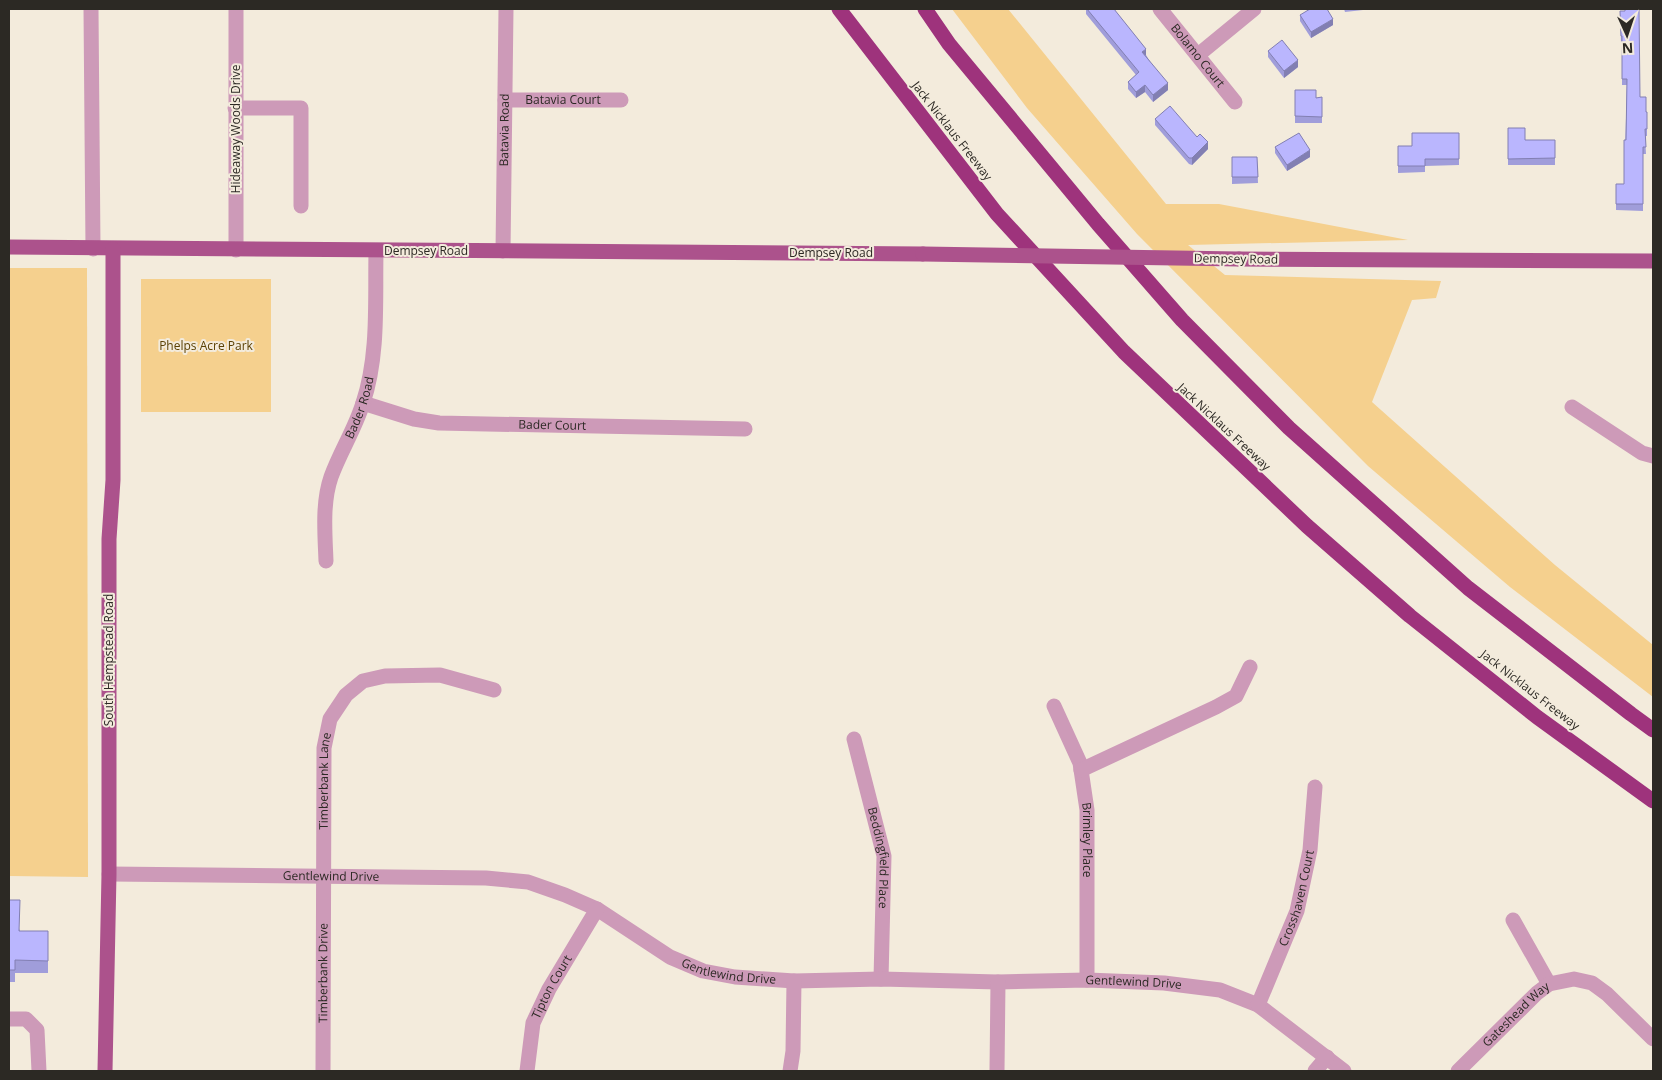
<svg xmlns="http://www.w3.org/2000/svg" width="1662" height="1080" font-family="'Open Sans',sans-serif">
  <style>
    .green { fill: #f5d08e }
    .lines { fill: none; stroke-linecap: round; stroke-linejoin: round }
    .minor { stroke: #cd9ab8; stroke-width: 15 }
    .major { stroke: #ac528c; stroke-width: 15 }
    .highway { stroke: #9e337c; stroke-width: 15 }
    .major-bridge { stroke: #ac528c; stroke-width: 15 }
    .wall { fill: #a09dda }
    .shaded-wall { fill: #827fb2 }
    .building { fill: #bab6fe; stroke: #827fb2 }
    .labels { text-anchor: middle; stroke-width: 4; stroke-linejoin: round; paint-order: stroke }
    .street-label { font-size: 12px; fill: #2c2924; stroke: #f3ebdc }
    .park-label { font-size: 12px; fill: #5b4104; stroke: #f3ebdc }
  </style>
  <rect width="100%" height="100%" fill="#f3ebdc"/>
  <g class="green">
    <path d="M952 9H1008L1166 204H1219L1408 240 1188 245 1225 275 1441 281 1436 298 1412 300 1372 402 1555 565 1653 645V697L1510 587 1368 466 1137 234 1027 108Z"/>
    <path d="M9 268H87L88 877 9 876Z"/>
    <rect x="141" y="279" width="130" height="133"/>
  </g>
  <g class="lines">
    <g class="minor">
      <path d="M91 9 93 249"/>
      <path id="s1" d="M1160 9 1235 102"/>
      <path d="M1198 55 1254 9"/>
      <path id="s2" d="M505 100H621"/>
      <path d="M235 108H301V206"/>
      <path d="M236 250V9"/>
      <path id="s3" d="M503 251 506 9"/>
      <path id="s4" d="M363 403 414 419 439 423 745 429"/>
      <path d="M1572 407 1642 453 1653 456"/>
      <path id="s5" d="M326 561C325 534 322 503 331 477 340 452 355 429 363 403 379 355 375 301 376 251"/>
      <path id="s6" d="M1054 706 1080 763 1087 810V980"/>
      <path id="s7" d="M854 739 884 856 881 979"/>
      <path d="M1081 770 1216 707 1236 696 1250 667"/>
      <path id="s8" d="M109 874 486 878 528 882 565 895 597 909 670 957 703 971 735 977 794 981 881 979 998 982 1087 980 1164 983 1220 990 1258 1005 1344 1071"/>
      <path d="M1513 920 1549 984"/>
      <path id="s9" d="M1258 1005 1297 911 1310 850 1315 787"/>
      <path d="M9 1019H26L37 1030 39 1071"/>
      <path id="s10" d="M323 1071 324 748 330 719 346 695 363 681 385 676 440 675 494 690"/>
      <path id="s11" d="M527 1071 533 1023 549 989 597 909"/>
      <path d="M790 1071 793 1051 794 981"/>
      <path d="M997 1071 998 982"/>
      <path d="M1315 1071 1327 1057"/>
      <path id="s12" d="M1458 1071 1537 993 1549 984 1574 979 1592 983 1607 994 1653 1039"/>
    </g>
    <g class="major">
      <path d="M9 247 923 254"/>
      <path d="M1239 259 1653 261"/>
      <path d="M105 1071 109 874V539L113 480V249"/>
    </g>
    <g class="highway">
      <path d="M839 9 997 214 1124 352 1307 526 1410 616 1537 717 1653 801"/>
      <path d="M925 9 949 44 1098 224 1182 320 1289 428 1468 588 1631 714 1653 730"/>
    </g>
    <path class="major-bridge" d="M923 254 1239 259"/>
  </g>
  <g class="wall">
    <path d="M1086 9H1114L1146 55 1168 90 1153 102 1145 92 1136 98 1128 89V82L1136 75 1086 14Z"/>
    <path d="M1344 9H1372L1345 12Z"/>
    <path d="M1620 11 1640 97 1646 112H1647V136H1645L1646 154H1643V211L1616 210V184H1624L1627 85H1622V43H1621Z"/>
    <path d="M1300 15 1333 25 1311 38 1300 21Z"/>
    <path d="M1268 51 1298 67 1284 78 1268 57Z"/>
    <path d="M1295 90 1316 98 1322 97V123H1295Z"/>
    <path d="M1155 119 1197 137 1208 149 1192 165 1189 164 1155 125Z"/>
    <path d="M1508 128 1525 140H1555V165H1508Z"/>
    <path d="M1459 133V165L1425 166V172L1398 173V146H1412Z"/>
    <path d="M1275 147 1310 157 1287 171 1275 153Z"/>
    <path d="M1232 157H1257L1258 183 1232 184Z"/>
    <path d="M9 900 20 931H48V973H15V982H9Z"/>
  </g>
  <g class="shaded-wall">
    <path d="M1333 19V25L1311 38V32Z"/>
    <path d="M1146 49V55L1142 58V52Z"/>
    <path d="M1298 60V67L1284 78V71Z"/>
    <path d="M1168 83V90L1153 102V95Z"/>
    <path d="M1145 85V92L1136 98V92Z"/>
    <path d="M1208 142V149L1192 165V158Z"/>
    <path d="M1310 150V157L1287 171V165Z"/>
  </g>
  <g class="building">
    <path d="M1087 9H1114L1146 49 1142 52 1168 83 1153 95 1145 85 1136 92 1128 82 1139 72Z"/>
    <path d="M1310 9H1327L1333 19 1311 32 1300 15Z"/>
    <path d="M1625 9H1639L1640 97H1646V112H1647V129H1645L1646 147H1643V204H1616V184H1624V140H1626L1627 79H1622V36H1621L1620 11H1625Z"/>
    <path d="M1282 40 1298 60 1284 71 1268 51Z"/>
    <path d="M1295 90H1316V98L1322 97V117L1295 116Z"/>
    <path d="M1170 106 1197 137 1200 134 1208 142 1192 158H1189L1155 119Z"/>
    <path d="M1508 128H1525V140H1555V158L1508 159Z"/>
    <path d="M1299 133 1310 150 1287 165 1275 147Z"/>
    <path d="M1412 133H1459V159H1425V166H1398V146H1412Z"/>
    <path d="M1232 157H1257L1258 177H1232Z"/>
    <path d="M9 900H20L19 931H48V961L15 960V970H9Z"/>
  </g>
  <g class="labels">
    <g class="street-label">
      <text dy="4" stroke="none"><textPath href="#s1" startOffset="60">Bolamo Court</textPath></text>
      <text dy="4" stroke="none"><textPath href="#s2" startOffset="58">Batavia Court</textPath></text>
      <text transform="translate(236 129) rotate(-90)" y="4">Hideaway Woods Drive</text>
      <text dy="4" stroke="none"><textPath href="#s3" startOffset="121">Batavia Road</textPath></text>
      <text transform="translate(952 131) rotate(52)" y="4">Jack Nicklaus Freeway</text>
      <text x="426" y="255">Dempsey Road</text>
      <text x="831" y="257">Dempsey Road</text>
      <text transform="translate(1236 259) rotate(1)" y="4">Dempsey Road</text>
      <text dy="4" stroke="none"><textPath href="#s5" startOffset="160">Bader Road</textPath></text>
      <text dy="4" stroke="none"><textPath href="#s4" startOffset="192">Bader Court</textPath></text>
      <text transform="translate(1224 427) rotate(43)" y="4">Jack Nicklaus Freeway</text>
      <text transform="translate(109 660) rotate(-90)" y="4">South Hempstead Road</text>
      <text transform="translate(1530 690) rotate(38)" y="4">Jack Nicklaus Freeway</text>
      <text dy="4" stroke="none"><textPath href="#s10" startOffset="290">Timberbank Lane</textPath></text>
      <text dy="4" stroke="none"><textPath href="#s6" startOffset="140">Brimley Place</textPath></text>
      <text dy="4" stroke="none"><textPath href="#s7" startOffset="122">Beddingfield Place</textPath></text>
      <text dy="4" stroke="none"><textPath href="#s8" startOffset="222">Gentlewind Drive</textPath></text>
      <text dy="4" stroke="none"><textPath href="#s9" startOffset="114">Crosshaven Court</textPath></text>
      <text dy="4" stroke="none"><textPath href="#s8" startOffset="642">Gentlewind Drive</textPath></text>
      <text dy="4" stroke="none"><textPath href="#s10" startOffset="98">Timberbank Drive</textPath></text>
      <text dy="4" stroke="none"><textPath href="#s8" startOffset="1048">Gentlewind Drive</textPath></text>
      <text dy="4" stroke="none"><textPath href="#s11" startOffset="89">Tipton Court</textPath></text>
      <text dy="4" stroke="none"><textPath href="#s12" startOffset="81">Gateshead Way</textPath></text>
    </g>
    <g class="park-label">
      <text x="206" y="350">Phelps Acre Park</text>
    </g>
  </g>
  <rect width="1662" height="1080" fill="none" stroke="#2c2924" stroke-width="20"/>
  <g transform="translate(1627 35) rotate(177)" stroke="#f3ebdc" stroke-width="4" paint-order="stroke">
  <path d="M0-4L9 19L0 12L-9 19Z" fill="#2c2924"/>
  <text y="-8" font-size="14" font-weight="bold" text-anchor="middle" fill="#2c2924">N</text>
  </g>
</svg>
